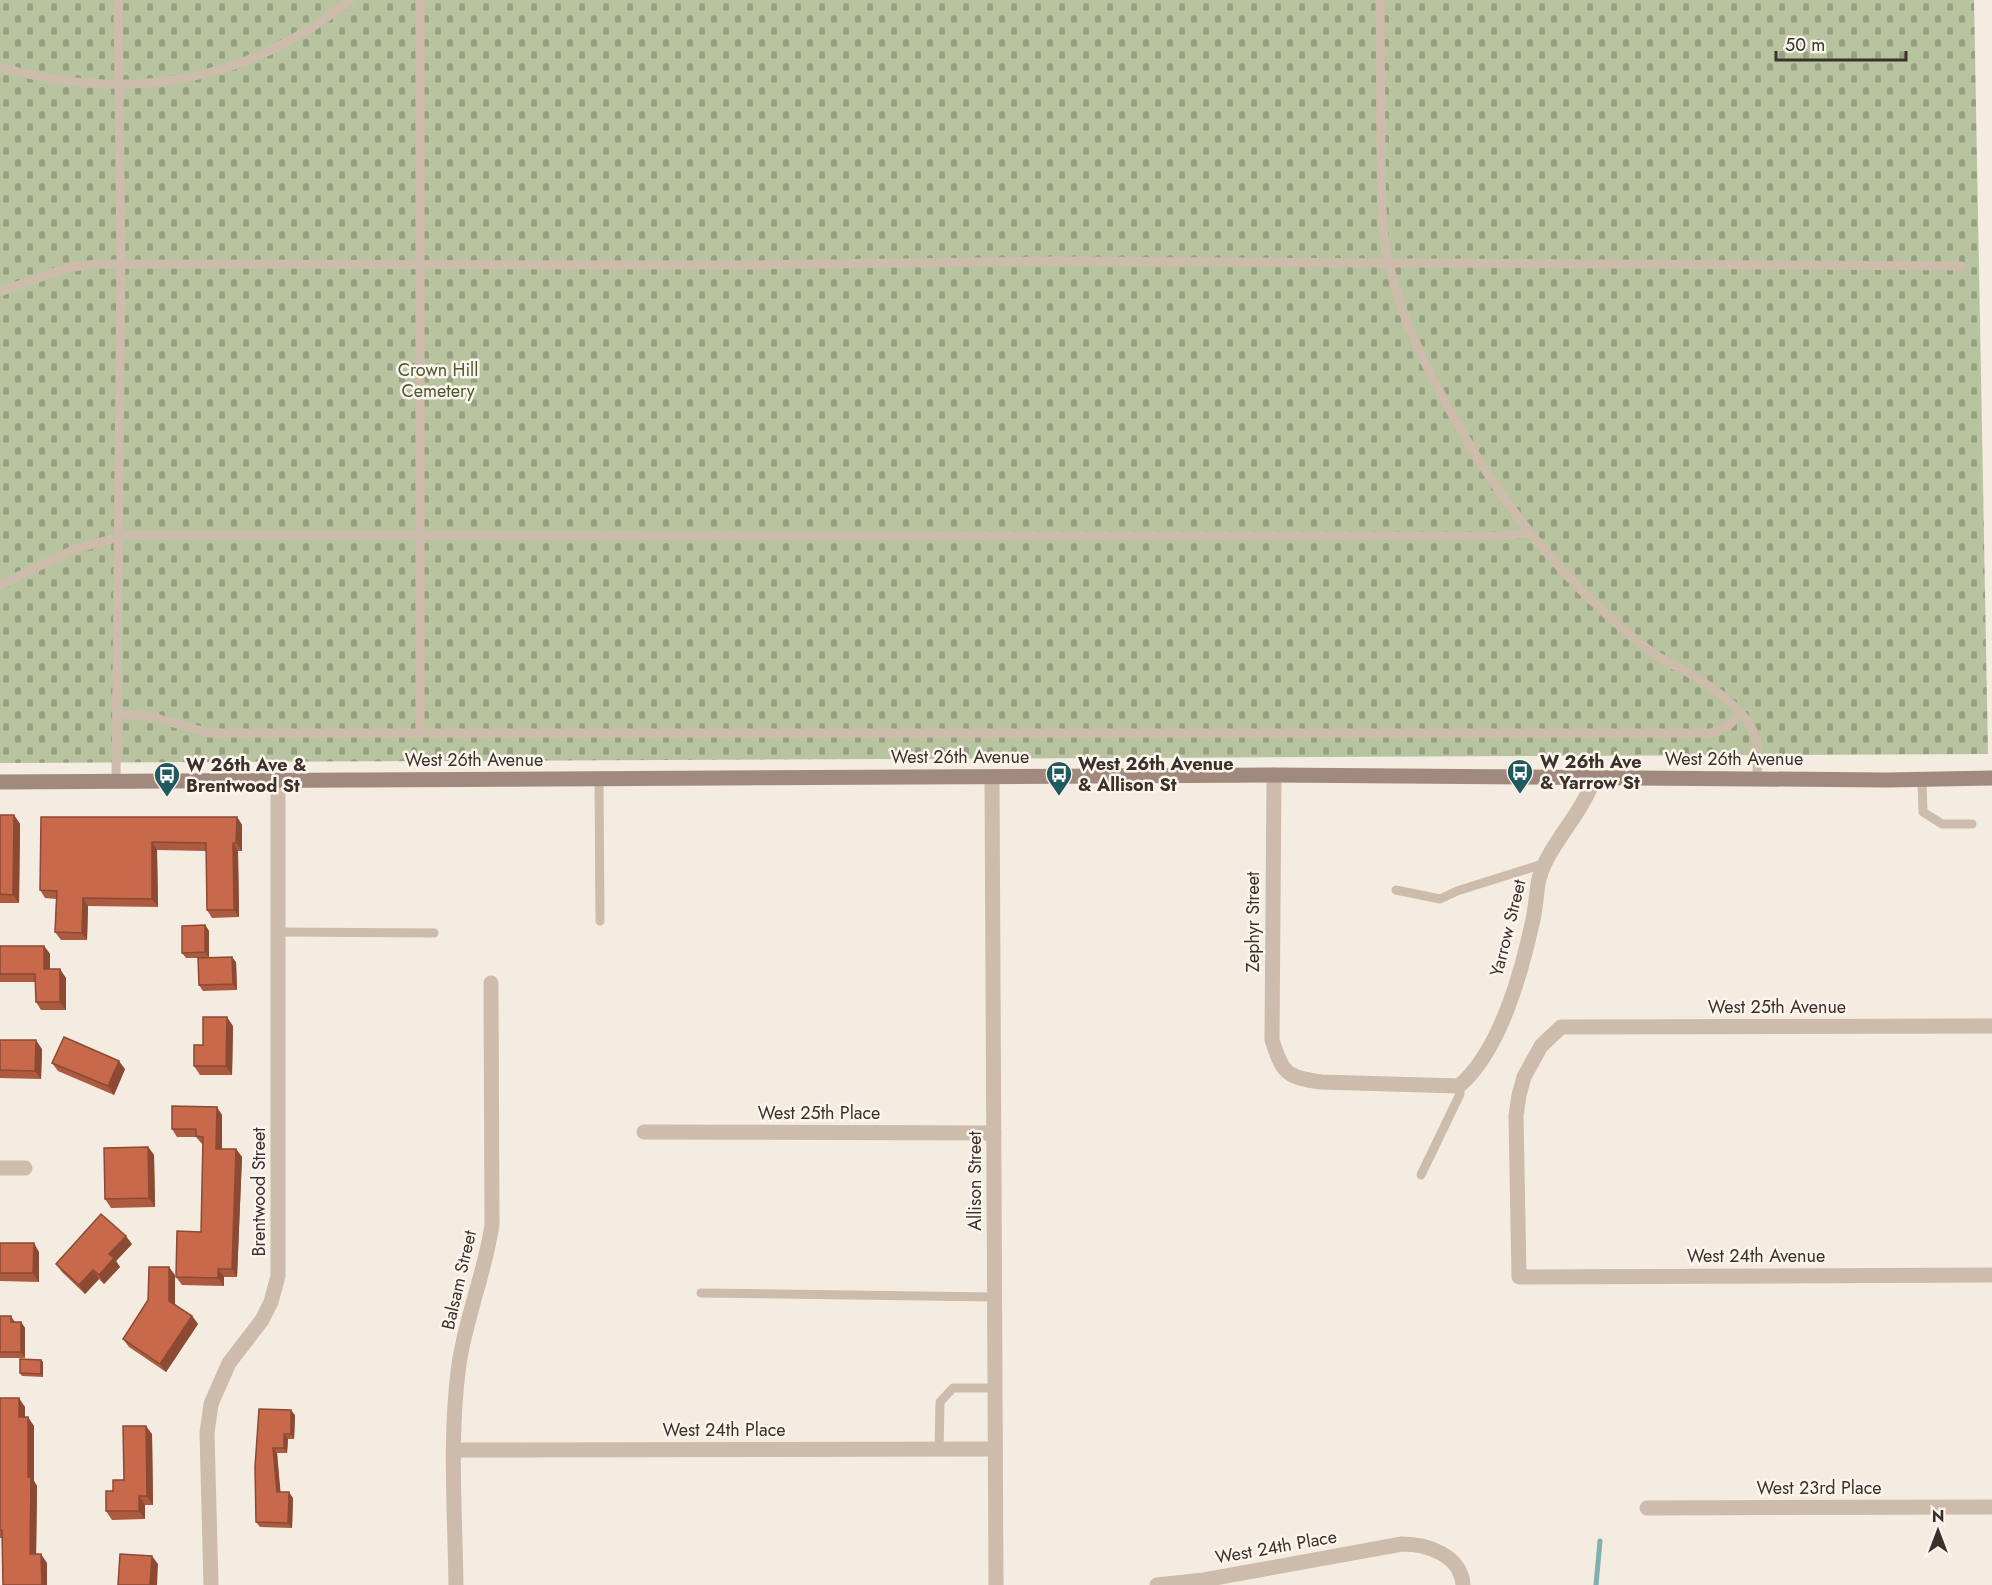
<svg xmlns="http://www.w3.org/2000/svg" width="1992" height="1585" font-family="Jost,sans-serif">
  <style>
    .cemetery { fill: url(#cemetery-stones) }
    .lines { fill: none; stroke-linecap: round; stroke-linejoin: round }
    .stream { stroke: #7fb0b2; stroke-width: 5 }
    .lane { stroke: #cdbbac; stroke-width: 9 }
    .street { stroke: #cdbbac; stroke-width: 15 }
    .secondary { stroke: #a18a7d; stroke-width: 15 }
    .wall { fill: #ac5a40 }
    .shaded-wall { fill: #8c4a34 }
    .building { fill: #c8694b; stroke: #8c4a34; stroke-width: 1.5 }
    .labels { text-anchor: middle; stroke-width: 5; stroke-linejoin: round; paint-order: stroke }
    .park-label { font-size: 18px; fill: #4a5a2e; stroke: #fbf5ee }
    .street-label { font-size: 18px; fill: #3b302b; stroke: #fbf5ee }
    .poi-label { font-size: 18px; font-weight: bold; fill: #3b302b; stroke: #fbf5ee; text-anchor: start }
  </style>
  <defs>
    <pattern id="cemetery-stones" width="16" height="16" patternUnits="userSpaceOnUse" patternTransform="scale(1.5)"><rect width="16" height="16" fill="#b8c4a0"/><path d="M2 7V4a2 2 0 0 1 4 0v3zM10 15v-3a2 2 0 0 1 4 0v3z" fill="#97a083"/></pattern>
  </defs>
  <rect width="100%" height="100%" fill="#f4ebe1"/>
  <path class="cemetery" d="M0 0H1974L1988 754 0 763Z"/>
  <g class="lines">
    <path class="stream" d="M1596 1585 1600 1541"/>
    <g class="lane">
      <path d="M1380 0C1380 51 1381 102 1381 153 1382 190 1380 227 1389 263 1400 316 1427 369 1453 416 1504 509 1570 590 1654 654 1665 662 1679 667 1691 674 1710 686 1738 705 1750 725 1760 740 1757 762 1757 779"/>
      <path d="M0 67C128 103 245 84 350 0"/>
      <path d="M0 292 66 268 96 264 752 265 1049 261 1961 266"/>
      <path d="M0 585 75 549 127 535 1494 536 1528 533"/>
      <path d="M118 714 149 716 209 733H1711L1728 726 1741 713"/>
      <path d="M420 733V0"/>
      <path d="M599 779 600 921"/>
      <path d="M1922 780 1923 812 1942 824H1972"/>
      <path d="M116 781 121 264 118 0"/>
      <path d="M1396 890 1440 899 1457 891 1546 863"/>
      <path d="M278 932 434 933"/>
      <path d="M1421 1175 1460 1094 1459 1086"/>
      <path d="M701 1293 994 1297"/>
      <path d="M939 1450 940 1402 953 1388H994"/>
    </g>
    <g class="street">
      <path d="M1274 775 1272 1040C1283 1073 1285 1077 1321 1082L1459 1086C1499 1052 1521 974 1532 924 1536 909 1536 893 1539 879 1548 845 1582 815 1594 778"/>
      <path d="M992 777 996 1585"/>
      <path d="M1992 1026 1561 1027 1541 1046 1524 1077 1519 1095 1516 1116 1519 1277 1992 1275"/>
      <path d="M644 1132 994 1133"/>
      <path d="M0 1168H25"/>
      <path d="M454 1450 994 1449"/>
      <path d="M1647 1508 1992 1507"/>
      <path d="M211 1585 207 1433 211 1404 229 1363 262 1320 271 1302 278 1276V780"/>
      <path d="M456 1585C455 1512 449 1437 459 1364 466 1317 485 1272 492 1225L491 983"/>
      <path d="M1157 1585 1204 1580 1402 1544C1427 1544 1461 1555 1463 1585"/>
    </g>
    <path class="secondary" d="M0 782 1274 775 1887 780 1992 778"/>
  </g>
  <g class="wall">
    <path d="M0 815H14L20 824 19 903H0Z"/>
    <path d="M41 817H237L242 825V851H238L239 917 212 918 207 910 206 851 157 850 158 907 88 906 87 940H61L55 932 56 899 45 898 40 890Z"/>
    <path d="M205 925 209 931V957L236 962 237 990 203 991 199 985 198 958H186L182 953Z"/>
    <path d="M0 946H44L50 954V969L66 978V1010H41L36 1002 35 982H0Z"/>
    <path d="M233 1026 232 1075H200L194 1066 203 1045Z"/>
    <path d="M0 1040 42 1049 41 1079 0 1078Z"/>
    <path d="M52 1063 125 1069 114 1095 58 1071Z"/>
    <path d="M222 1115V1149H236L242 1157 237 1277H224V1286L182 1285 176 1277 201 1232 203 1144H202L196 1137H177L172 1129Z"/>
    <path d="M148 1147 154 1155 155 1207 111 1208 105 1199Z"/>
    <path d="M0 1243 39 1252V1282L0 1281Z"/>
    <path d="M132 1244 116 1261 120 1267 104 1284 99 1279 85 1294 62 1272 56 1264Z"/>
    <path d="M175 1275V1305L192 1316 198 1324 166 1372 129 1347 123 1339Z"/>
    <path d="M0 1316H11L15 1322H21L25 1328V1358H0Z"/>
    <path d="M41 1360 43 1362V1377L22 1376 20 1373Z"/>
    <path d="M0 1398 25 1407V1417L34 1426V1481L37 1486 36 1554 47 1563V1585H3L2 1538H0Z"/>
    <path d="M295 1415 294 1439H288L287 1453H277L280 1492 293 1498 292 1528 260 1527 256 1522 255 1467Z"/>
    <path d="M152 1434 153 1505H145V1519L112 1520 106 1511 113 1491 124 1480Z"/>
  </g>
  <g class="shaded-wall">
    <path d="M14 815 20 824 19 903 13 895Z"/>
    <path d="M237 817 242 825V851L236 843Z"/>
    <path d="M152 842 157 850 158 907 152 899Z"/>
    <path d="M233 843 238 851 239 917 234 910Z"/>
    <path d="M83 898 88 906 87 940 82 933Z"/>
    <path d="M205 925 209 931V958L205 952Z"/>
    <path d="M44 946 50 954V978L44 969Z"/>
    <path d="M232 957 236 962 237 990 233 984Z"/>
    <path d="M60 969 66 978V1010L60 1002Z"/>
    <path d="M227 1017 233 1026 232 1075 226 1066Z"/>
    <path d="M36 1040 42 1049 41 1079 35 1071Z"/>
    <path d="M119 1061 125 1069 114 1095 108 1086Z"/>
    <path d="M217 1107 222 1115V1157L216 1149Z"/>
    <path d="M148 1147 154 1155 155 1207 149 1198Z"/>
    <path d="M236 1149 242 1157 237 1277 232 1269Z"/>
    <path d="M126 1236 132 1244 116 1261 120 1267 104 1284 99 1275 109 1254Z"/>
    <path d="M34 1243 39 1252V1282L33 1273Z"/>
    <path d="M169 1267 175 1275V1309L169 1301Z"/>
    <path d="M218 1269 224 1277V1286L218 1278Z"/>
    <path d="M93 1270 99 1279 85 1294 79 1285Z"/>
    <path d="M192 1316 198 1324 166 1372 160 1364Z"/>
    <path d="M21 1322 25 1328V1358L21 1352Z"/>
    <path d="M41 1360 43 1362V1377L41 1374Z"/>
    <path d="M19 1398 25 1407V1426L19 1417Z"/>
    <path d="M291 1410 295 1415 294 1439 291 1434Z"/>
    <path d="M28 1417 34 1426V1481L37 1486 36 1563 30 1554Z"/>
    <path d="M146 1426 152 1434 153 1505 147 1496Z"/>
    <path d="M284 1434 288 1439 287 1453 284 1448Z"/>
    <path d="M273 1448 277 1453 281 1497 277 1492Z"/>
    <path d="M289 1492 293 1498 292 1528 288 1523Z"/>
    <path d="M139 1496 145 1505V1519L139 1511Z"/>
    <path d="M41 1554 47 1563V1585H42Z"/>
    <path d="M152 1556 158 1564 157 1585H150Z"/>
  </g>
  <g class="building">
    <path d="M0 815H14L13 895 0 894Z"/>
    <path d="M41 817H237L236 843H233L234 910H207L206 843 152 842V899L83 898 82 933 55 932 57 891 40 890Z"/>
    <path d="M205 925V952L182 953V926Z"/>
    <path d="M0 946H44V969H60V1002H36L35 974H0Z"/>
    <path d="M232 957 233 984 199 985 198 958Z"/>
    <path d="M203 1017H227L226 1066H194V1045H203Z"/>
    <path d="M64 1037 119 1061 108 1086 52 1063Z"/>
    <path d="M0 1040H36L35 1071 0 1070Z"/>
    <path d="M172 1106 217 1107 216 1149H236L232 1269H218V1278L176 1277 177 1231 201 1232 203 1137 196 1136V1129H172Z"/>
    <path d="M148 1147 149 1198 105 1199 104 1148Z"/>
    <path d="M101 1214 126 1236 109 1254 114 1258 99 1275 93 1270 79 1285 56 1264Z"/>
    <path d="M0 1243H34L33 1273H0Z"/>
    <path d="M149 1267H169V1301L192 1316 160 1364 123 1339 148 1300Z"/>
    <path d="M0 1316H11V1322H21V1352H0Z"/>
    <path d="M20 1359 41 1360V1374L20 1373Z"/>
    <path d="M0 1398H19V1417H28V1477H31L30 1554H41L42 1585H3L2 1530H0Z"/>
    <path d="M259 1409 291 1410V1434H284V1448H273L277 1492H289L288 1523 256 1522 255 1467Z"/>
    <path d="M123 1426H146L147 1496H139V1511H106V1491H113V1480H124Z"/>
    <path d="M120 1554 152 1556 150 1585H118Z"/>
  </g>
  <defs>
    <g id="bus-pin" transform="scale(1.35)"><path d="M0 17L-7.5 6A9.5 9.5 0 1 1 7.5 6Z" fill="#1f5a5e" stroke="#fbf5ee"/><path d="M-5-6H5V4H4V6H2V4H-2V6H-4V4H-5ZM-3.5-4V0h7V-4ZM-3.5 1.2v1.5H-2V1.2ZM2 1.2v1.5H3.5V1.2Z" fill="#fff"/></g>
  </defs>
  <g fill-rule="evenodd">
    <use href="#bus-pin" x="1520" y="772"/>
    <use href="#bus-pin" x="1059" y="774"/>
    <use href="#bus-pin" x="167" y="775"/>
  </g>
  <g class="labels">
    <g class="park-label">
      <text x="438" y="376">Crown Hill<tspan x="438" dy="21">Cemetery</tspan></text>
    </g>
    <g class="street-label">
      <text x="960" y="763">West 26th Avenue</text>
      <text x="1734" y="765">West 26th Avenue</text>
      <text x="474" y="766">West 26th Avenue</text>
      <text transform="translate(1253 922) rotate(-90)" y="6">Zephyr Street</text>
      <text transform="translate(1508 928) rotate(-76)" y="6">Yarrow Street</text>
      <text x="1777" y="1013">West 25th Avenue</text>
      <text x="819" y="1119">West 25th Place</text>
      <text transform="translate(975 1181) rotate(-90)" y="6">Allison Street</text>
      <text transform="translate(259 1192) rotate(-90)" y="6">Brentwood Street</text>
      <text x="1756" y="1262">West 24th Avenue</text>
      <text transform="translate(459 1280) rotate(-77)" y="6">Balsam Street</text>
      <text x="724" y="1436">West 24th Place</text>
      <text x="1819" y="1494">West 23rd Place</text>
      <text transform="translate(1276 1547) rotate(-10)" y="6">West 24th Place</text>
    </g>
    <g class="poi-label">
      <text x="1540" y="768">W 26th Ave<tspan x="1540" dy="21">&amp; Yarrow St</tspan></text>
      <text x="1078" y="770">West 26th Avenue<tspan x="1078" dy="21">&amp; Allison St</tspan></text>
      <text x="186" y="771">W 26th Ave &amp;<tspan x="186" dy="21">Brentwood St</tspan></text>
    </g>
  </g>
  <g transform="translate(1938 1531)" stroke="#fbf5ee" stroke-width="4.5" paint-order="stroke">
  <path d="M0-4.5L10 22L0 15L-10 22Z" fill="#3b302b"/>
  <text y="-9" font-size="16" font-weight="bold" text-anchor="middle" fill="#3b302b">N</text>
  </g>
  <path d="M1776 51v9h130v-9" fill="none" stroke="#3b302b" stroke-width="3"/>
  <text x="1785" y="51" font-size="18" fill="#3b302b" stroke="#fbf5ee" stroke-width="4.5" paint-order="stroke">50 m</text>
</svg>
